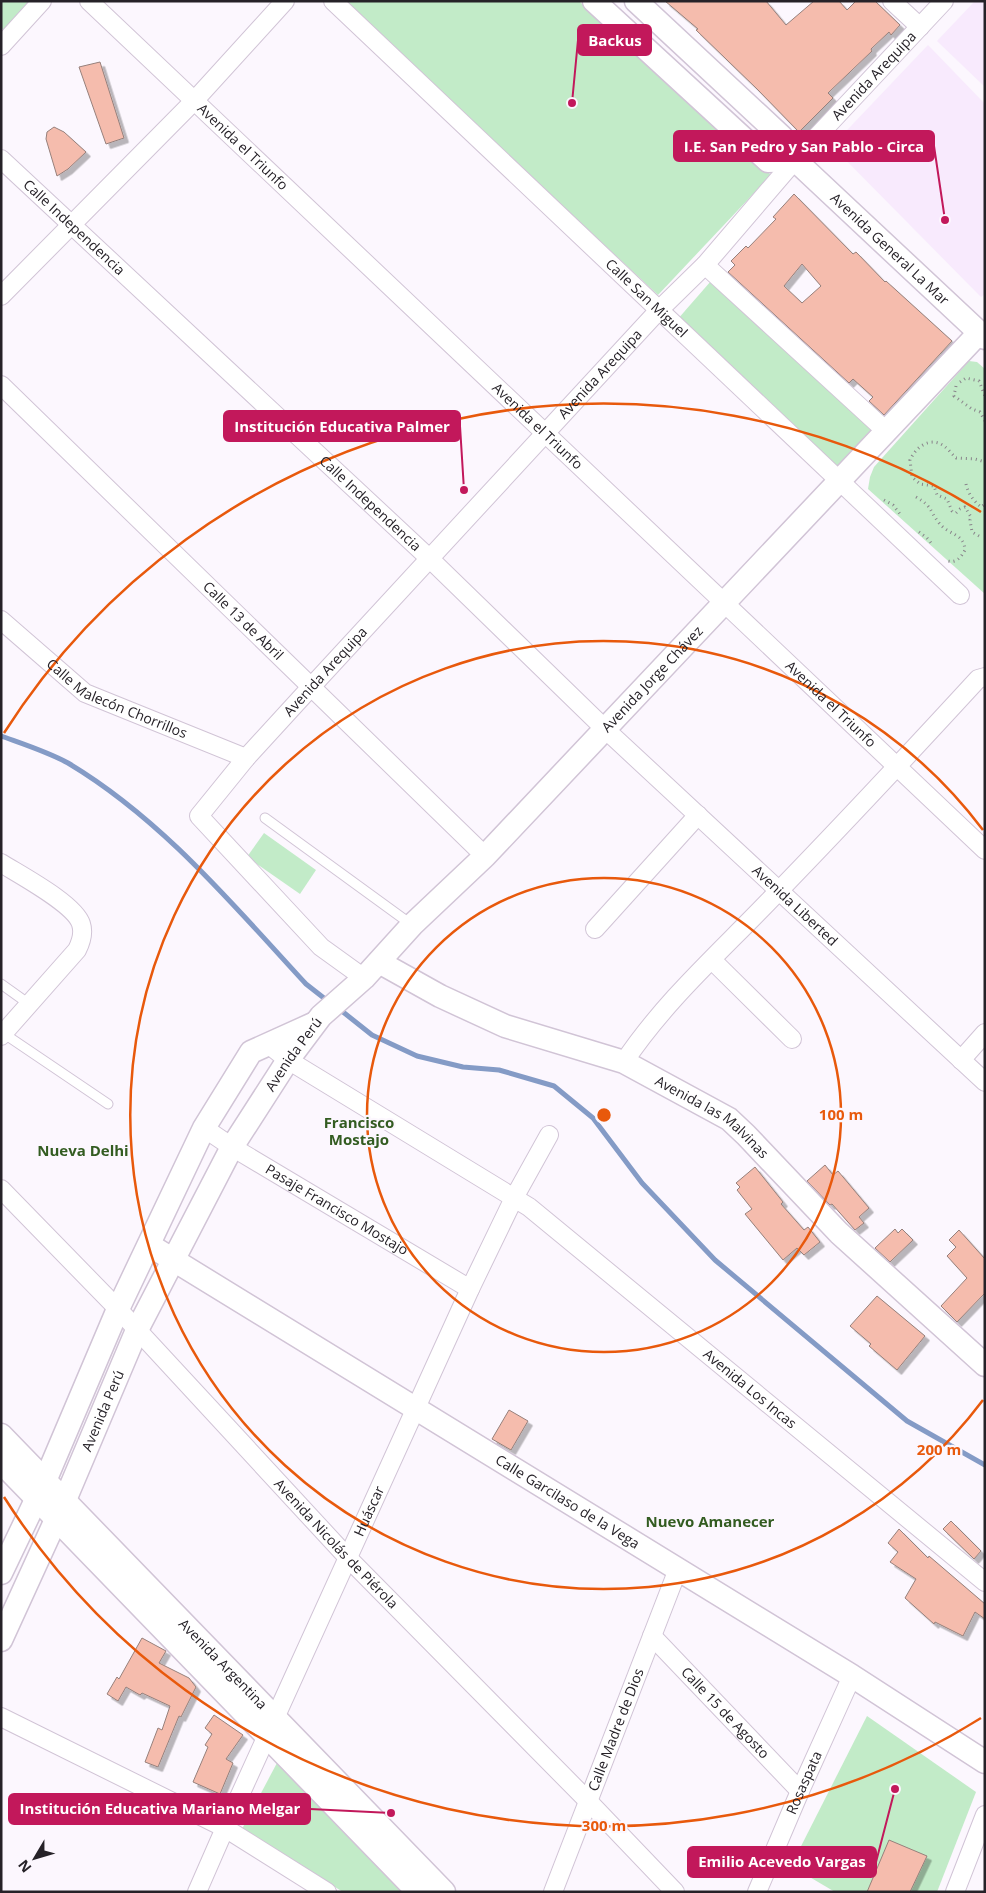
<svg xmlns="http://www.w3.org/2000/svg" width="986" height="1893" font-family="'Open Sans',sans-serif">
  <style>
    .built { fill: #f8eafd }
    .green { fill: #c2ebc8 }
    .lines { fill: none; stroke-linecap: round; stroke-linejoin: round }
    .stream { stroke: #849bc6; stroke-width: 5 }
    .building { fill: #f5bcad; stroke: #96807b; fill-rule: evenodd; filter: url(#shadow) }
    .service-casing { stroke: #d1c4d6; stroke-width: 11 }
    .minor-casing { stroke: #d1c4d6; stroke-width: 20 }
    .tertiary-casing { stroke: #d1c4d6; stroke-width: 25 }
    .path { stroke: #88838a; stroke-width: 3; stroke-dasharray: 1 4; stroke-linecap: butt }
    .service { stroke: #fff; stroke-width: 9 }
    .minor { stroke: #fff; stroke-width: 18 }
    .tertiary { stroke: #fff; stroke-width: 22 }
    .ring { fill: none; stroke: #e8590c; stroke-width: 2.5 }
    .labels { text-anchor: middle; stroke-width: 4.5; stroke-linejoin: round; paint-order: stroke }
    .street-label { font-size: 14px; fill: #262228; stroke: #fcf7fe }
    .neighbourhood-label { font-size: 15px; font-weight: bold; fill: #335c21; stroke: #fcf7fe }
    .centre { fill: #e8590c; stroke: #fcf7fe; stroke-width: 2.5 }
    .ring-label { font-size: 15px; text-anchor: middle; font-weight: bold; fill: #e8590c; stroke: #fcf7fe; stroke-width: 4.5; stroke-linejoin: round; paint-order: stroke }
    .leader { fill: none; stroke: #c2185b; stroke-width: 2 }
    .callout-dot { fill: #c2185b; stroke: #fcf7fe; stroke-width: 2 }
    .callout { fill: #c2185b; stroke: #c2185b; stroke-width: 2 }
    .callout-label { font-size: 15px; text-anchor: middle; font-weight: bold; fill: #fff }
  </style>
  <defs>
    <filter id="shadow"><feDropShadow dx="4.5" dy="4.5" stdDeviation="0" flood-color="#0004"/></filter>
  </defs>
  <rect width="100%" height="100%" fill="#fcf7fe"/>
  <g class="built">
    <path d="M975 1H985V87L937 41Z"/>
    <path d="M928 45 985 104V294L981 297 832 146Z"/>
  </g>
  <g class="green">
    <path d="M1 1H34L5 31 1 28Z"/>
    <path d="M343 1H579L771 175 658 295Z"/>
    <path d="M711 281 874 427 835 469 677 320Z"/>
    <path d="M969 361 977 362 985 369V594L868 489 870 477 874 467Z"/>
    <path d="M264 833 316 870 300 894 247 857Z"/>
    <path d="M867 1716 976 1792 937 1892H835L791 1866Z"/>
    <path d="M278 1761 408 1892H343L242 1829Z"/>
  </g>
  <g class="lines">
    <g class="stream">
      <path d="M1 736C23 744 48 752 68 763 162 819 233 905 306 984L329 1002"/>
      <path d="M338 1008 372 1035 417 1056 463 1067 499 1070 554 1086 593 1118 642 1183 715 1260 907 1421 985 1465"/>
    </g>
  </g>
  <g class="building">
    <path d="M665 1H766L786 25 814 1H839L847 10 856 1H875L900 25 891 35 889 32 871 49 872 51 828 93 833 98 799 132 757 89 696 30 698 29Z"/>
    <path d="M100 62 124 138 106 144 79 67Z"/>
    <path d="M54 127 64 132 86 152 68 169 57 176 46 139 47 132Z"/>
    <path d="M794 194 853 254 856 252 885 282 886 281 952 341 884 415 869 401 873 397 853 379 849 383 728 272 735 265 731 261 746 246 748 248 776 219 773 217ZM802 264 821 286 802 303 784 286Z"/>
    <path d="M825 1165 833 1175 838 1171 869 1208 859 1217 864 1223 855 1230 832 1204 830 1205 807 1181Z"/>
    <path d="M755 1167 783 1202 781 1204 804 1230 808 1227 820 1242 804 1255 797 1248 783 1260 745 1214 752 1209 737 1190 740 1187 736 1183Z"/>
    <path d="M895 1229 898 1233 902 1229 913 1240 890 1262 875 1248Z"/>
    <path d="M959 1230 985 1259V1293L957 1322 941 1306 967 1278 947 1256 956 1247 949 1240Z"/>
    <path d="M877 1296 925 1336 897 1370 869 1346 871 1344 850 1326Z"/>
    <path d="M509 1410 528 1421 511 1450 492 1439Z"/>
    <path d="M951 1521 981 1551 974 1559 943 1529Z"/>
    <path d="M899 1529 928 1558 929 1556 985 1604V1619L975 1612 963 1636 935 1622 934 1624 905 1598 916 1579 890 1562 898 1552 888 1543Z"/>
    <path d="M142 1638 166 1651 159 1663 189 1678 196 1687 181 1717 179 1716 158 1767 145 1762 158 1728 162 1730 170 1706 142 1693 140 1695 126 1687 118 1701 107 1694 117 1677 119 1679Z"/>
    <path d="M214 1715 243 1735 226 1759 233 1763 220 1794 193 1782 208 1747 205 1745 212 1734 205 1728Z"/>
    <path d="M889 1840 927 1856 910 1892H867Z"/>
  </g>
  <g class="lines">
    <g class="service-casing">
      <g id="service">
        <path d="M265 818 412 925"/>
        <path d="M1 984 29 1004"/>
        <path d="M3 1033 108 1104"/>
      </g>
    </g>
    <g class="minor-casing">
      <g id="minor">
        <path id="s1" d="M89 1 985 850"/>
        <path id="s2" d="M333 1 960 595"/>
        <path d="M892 1 920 27"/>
        <path d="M1 46 42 1"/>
        <path id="s3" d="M1 159 429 558 605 729 985 1082"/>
        <path d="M705 265 886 431"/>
        <path d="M1 296 194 101 285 1"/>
        <path id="s4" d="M1 385 485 856"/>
        <path id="s5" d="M1 620 85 693 246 758"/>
        <path d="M1 863C20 875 75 904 81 924 84 933 81 942 77 950L1 1036"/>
        <path d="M595 929 698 815"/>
        <path d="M712 960 792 1039"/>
        <path id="s6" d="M364 978 321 947 199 816 246 758 311 687 659 310 705 265 795 160 944 1"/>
        <path id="s7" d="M268 1044 288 1060 529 1207 985 1582"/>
        <path d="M961 1060 985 1033"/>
        <path d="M624 1062C664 1002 718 954 768 902 839 829 909 754 978 679L985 677"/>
        <path id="s8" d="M204 1128 232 1147 470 1289"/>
        <path id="s9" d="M1 1189 118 1309 349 1559 588 1801 675 1892"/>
        <path id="s10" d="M652 1636 800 1791"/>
        <path d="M1 1717 225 1828 327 1892"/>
        <path id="s11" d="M197 1892 225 1828 470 1289 514 1198 549 1135"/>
        <path id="s12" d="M553 1892 678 1569"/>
        <path id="s13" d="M757 1892 800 1791 852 1676"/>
        <path d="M955 1892 985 1815"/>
      </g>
    </g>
    <g class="tertiary-casing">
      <g id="tertiary">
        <path d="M594 1 768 161 795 160"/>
        <path id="s14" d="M636 1 782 137 795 160 985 338"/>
        <path id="s15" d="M379 962 440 996 505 1026 624 1062 729 1119 746 1135 839 1233 985 1365"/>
        <path id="s16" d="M149 1245 852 1676 985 1762"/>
        <path id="s17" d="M1 1435 444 1892"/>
        <path d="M1 1462 418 1892"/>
        <path d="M1 1573 45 1481 118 1309 204 1128 251 1052 313 1024"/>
        <path id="s18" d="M1 1640 65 1500 137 1330 232 1147 288 1060 321 1016 364 978 412 925 485 856 979 333"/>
      </g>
    </g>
    <g class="path">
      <path d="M960 382 966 378 979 381 985 396"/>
      <path d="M956 386 954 396 972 409 980 412 985 421"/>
      <path d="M966 484C968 494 974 501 981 507L985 504"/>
      <path d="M916 497C932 506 929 510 939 523 948 535 964 533 965 550 961 557 957 563 948 561"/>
      <path d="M884 500 893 505 900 514"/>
      <path d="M919 532 927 538 932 544"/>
      <path d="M979 536 972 532 970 520 971 517 965 507 960 509 956 513 952 511 947 499 937 495 934 486 920 484 912 477 910 460C916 447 930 436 944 446 948 449 952 454 956 458L975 459 985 462"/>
    </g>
    <use href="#service" class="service"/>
    <use href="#minor" class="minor"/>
    <use href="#tertiary" class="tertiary"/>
  </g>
  <g class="ring">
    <circle cx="604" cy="1115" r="237"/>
    <path d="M983 1400A474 474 0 1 1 983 830"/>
    <path d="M981 1718A711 711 0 0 1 4 1497M4 733A711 711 0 0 1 981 512"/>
  </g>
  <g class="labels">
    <g class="street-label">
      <text dy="5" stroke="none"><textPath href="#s6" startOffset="1234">Avenida Arequipa</textPath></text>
      <text dy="5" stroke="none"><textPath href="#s1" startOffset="212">Avenida el Triunfo</textPath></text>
      <text dy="5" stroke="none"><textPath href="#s3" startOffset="100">Calle Independencia</textPath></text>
      <text dy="5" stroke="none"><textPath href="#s14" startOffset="356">Avenida General La Mar</textPath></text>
      <text dy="5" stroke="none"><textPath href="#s2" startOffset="432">Calle San Miguel</textPath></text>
      <text dy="5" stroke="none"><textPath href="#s6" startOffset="829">Avenida Arequipa</textPath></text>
      <text dy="5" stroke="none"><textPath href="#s1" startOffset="618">Avenida el Triunfo</textPath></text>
      <text dy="5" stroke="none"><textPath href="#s3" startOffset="505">Calle Independencia</textPath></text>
      <text dy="5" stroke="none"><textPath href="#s4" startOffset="338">Calle 13 de Abril</textPath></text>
      <text dy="5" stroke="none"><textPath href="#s6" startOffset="424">Avenida Arequipa</textPath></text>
      <text dy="5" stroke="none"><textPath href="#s18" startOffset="1176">Avenida Jorge Chávez</textPath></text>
      <text dy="5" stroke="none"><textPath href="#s5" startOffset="142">Calle Malecón Chorrillos</textPath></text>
      <text dy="5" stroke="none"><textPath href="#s1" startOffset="1022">Avenida el Triunfo</textPath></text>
      <text dy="5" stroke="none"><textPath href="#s3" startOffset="1090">Avenida Liberted</textPath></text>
      <text dy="5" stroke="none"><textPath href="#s18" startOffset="656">Avenida Perú</textPath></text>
      <text dy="5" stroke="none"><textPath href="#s15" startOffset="370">Avenida las Malvinas</textPath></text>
      <text dy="5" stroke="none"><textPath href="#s8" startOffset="156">Pasaje Francisco Mostajo</textPath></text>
      <text dy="5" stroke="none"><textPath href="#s7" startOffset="594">Avenida Los Incas</textPath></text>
      <text dy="5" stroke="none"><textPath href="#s18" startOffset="251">Avenida Perú</textPath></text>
      <text dy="5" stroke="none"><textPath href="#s16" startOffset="491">Calle Garcilaso de la Vega</textPath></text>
      <text dy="5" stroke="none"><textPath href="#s11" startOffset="418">Huáscar</textPath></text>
      <text dy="5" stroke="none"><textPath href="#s9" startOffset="488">Avenida Nicolás de Piérola</textPath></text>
      <text dy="5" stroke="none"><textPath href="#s17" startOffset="319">Avenida Argentina</textPath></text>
      <text dy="5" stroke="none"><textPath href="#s10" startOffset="106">Calle 15 de Agosto</textPath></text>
      <text dy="5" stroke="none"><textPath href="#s12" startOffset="174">Calle Madre de Dios</textPath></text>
      <text dy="5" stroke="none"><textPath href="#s13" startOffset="119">Rosaspata</textPath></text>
    </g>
    <g class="neighbourhood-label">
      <text x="359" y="1128">Francisco<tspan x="359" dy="17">Mostajo</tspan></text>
      <text x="83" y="1156">Nueva Delhi</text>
      <text x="710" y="1527">Nuevo Amanecer</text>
    </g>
  </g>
  <circle cx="604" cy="1115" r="8" class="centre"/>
  <g class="ring-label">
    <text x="841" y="1120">100 m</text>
    <text x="939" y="1455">200 m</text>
    <text x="604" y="1831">300 m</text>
  </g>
  <path class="leader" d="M572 103L578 40M945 220L934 146M464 490L460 426M391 1813L310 1809M895 1789L876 1862"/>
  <g class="callout-dot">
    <circle cx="572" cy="103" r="5"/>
    <circle cx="945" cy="220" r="5"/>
    <circle cx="464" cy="490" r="5"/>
    <circle cx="391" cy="1813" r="5"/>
    <circle cx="895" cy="1789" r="5"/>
  </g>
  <g class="callout">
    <rect x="578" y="25" width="73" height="30" rx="5"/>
    <rect x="674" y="131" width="260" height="30" rx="5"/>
    <rect x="224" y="411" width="236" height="30" rx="5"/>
    <rect x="9" y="1794" width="301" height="30" rx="5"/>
    <rect x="688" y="1847" width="188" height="30" rx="5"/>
  </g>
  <g class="callout-label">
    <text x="615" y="46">Backus</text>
    <text x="804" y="152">I.E. San Pedro y San Pablo - Circa</text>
    <text x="342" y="432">Institución Educativa Palmer</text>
    <text x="160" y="1814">Institución Educativa Mariano Melgar</text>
    <text x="782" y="1867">Emilio Acevedo Vargas</text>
  </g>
  <rect width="986" height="1893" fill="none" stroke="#262228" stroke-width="5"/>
  <g transform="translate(35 1858) rotate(232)" stroke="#fcf7fe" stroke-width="4" paint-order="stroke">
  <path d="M0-4L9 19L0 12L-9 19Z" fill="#262228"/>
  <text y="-8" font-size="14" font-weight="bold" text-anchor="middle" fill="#262228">N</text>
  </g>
</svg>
